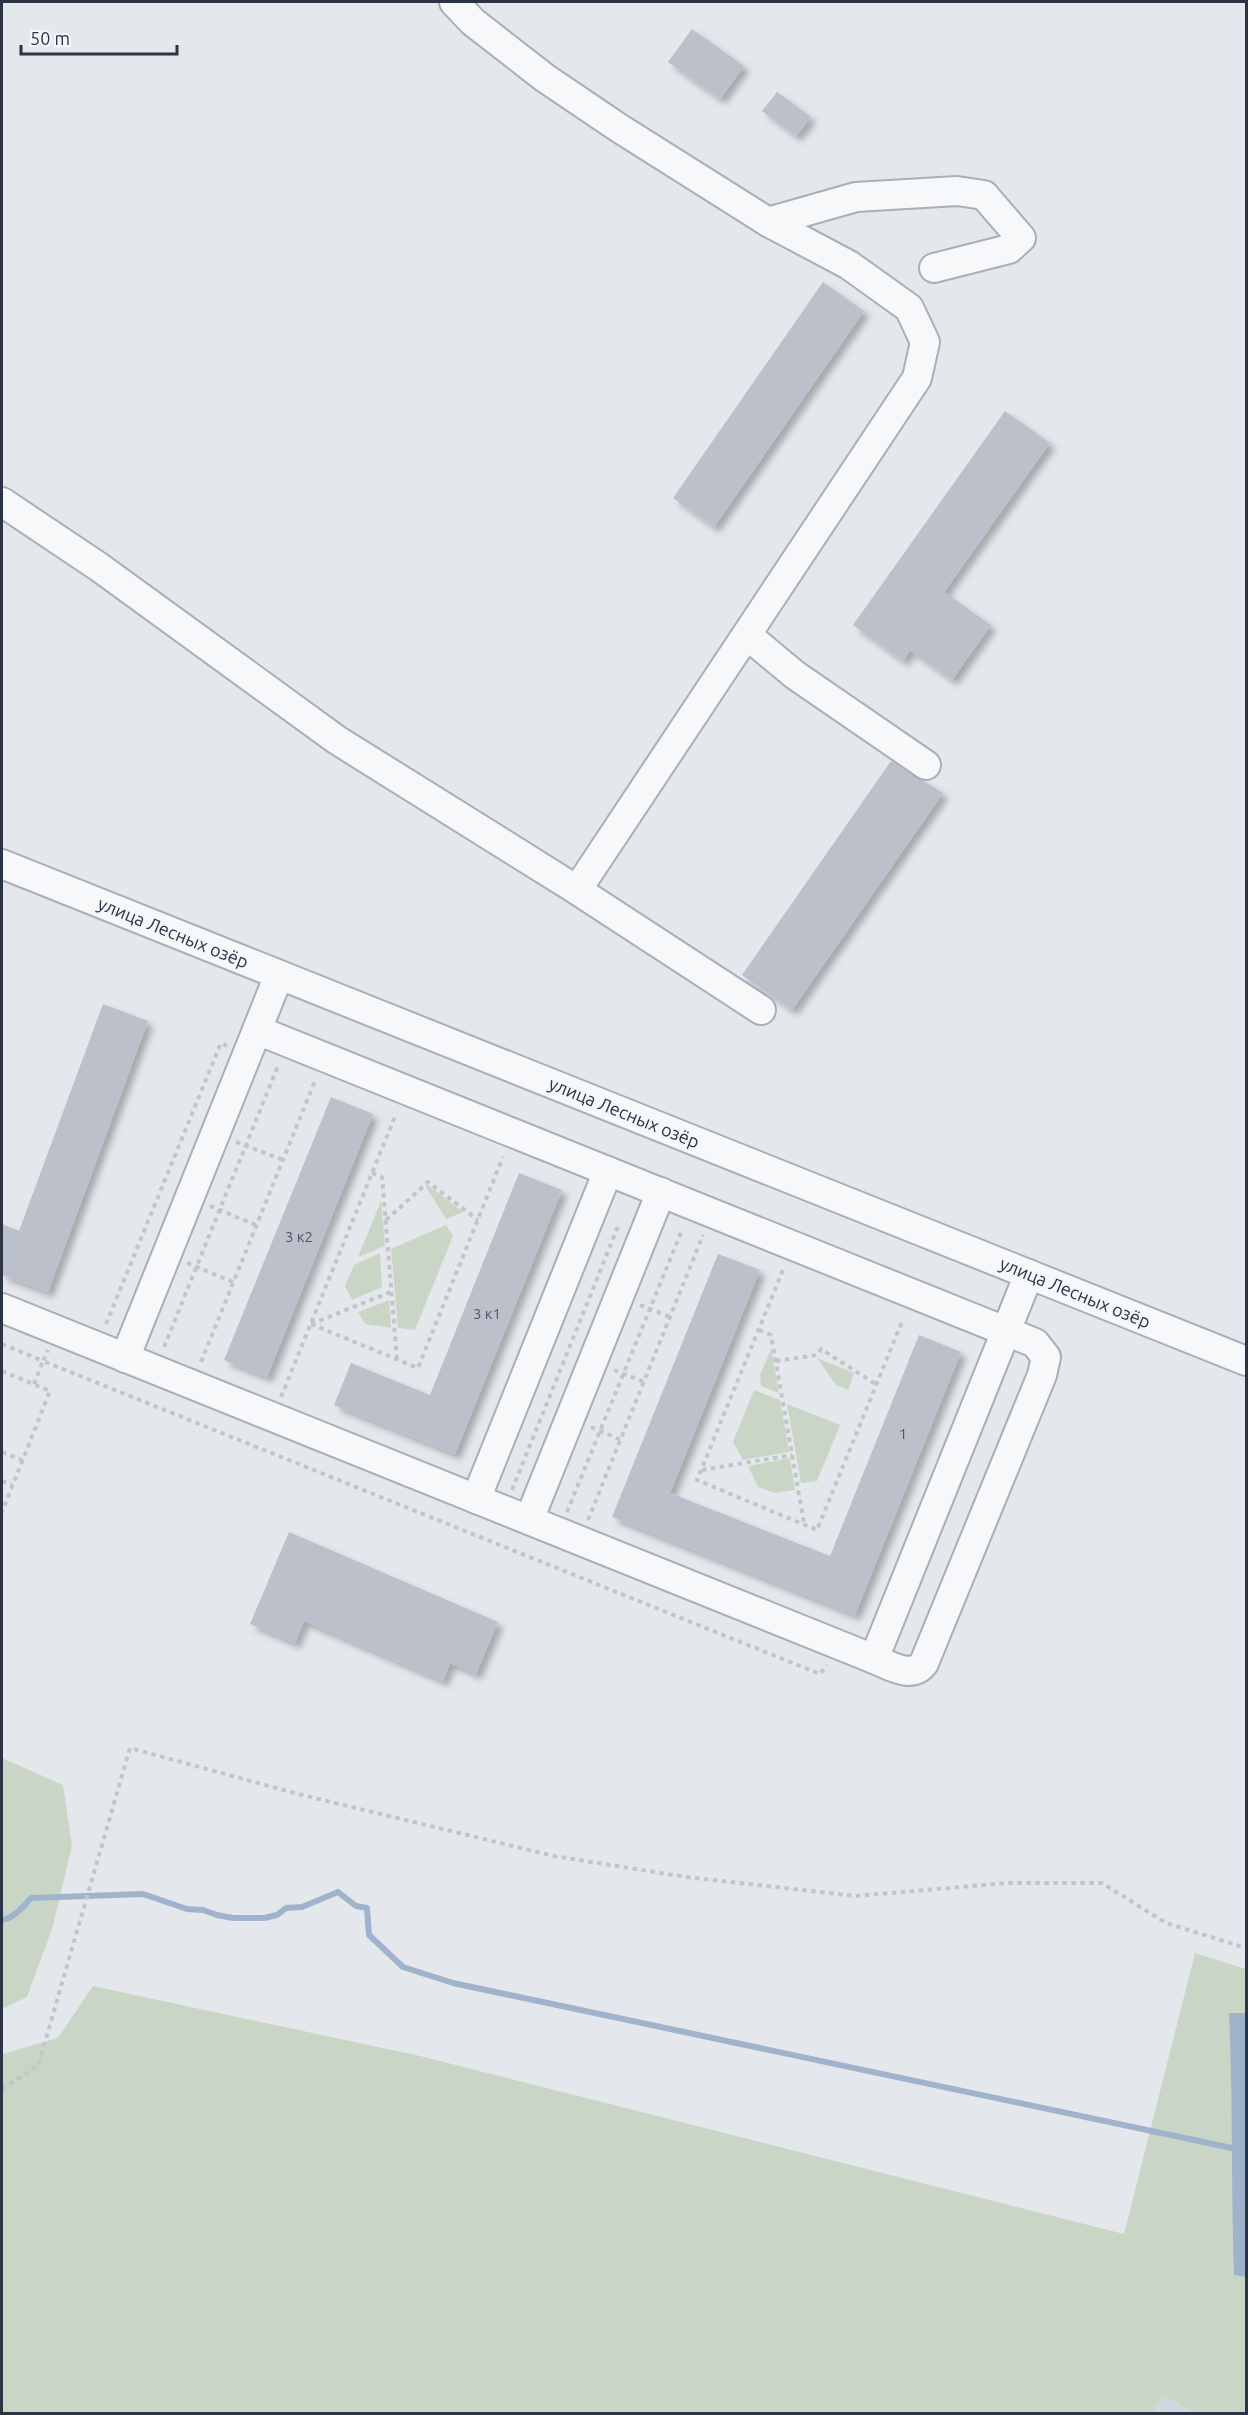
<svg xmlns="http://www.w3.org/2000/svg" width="1248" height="2415" font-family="Ubuntu,sans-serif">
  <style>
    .built { fill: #d2d6de }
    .green { fill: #c9d6c5 }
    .water { fill: #9fb4cc }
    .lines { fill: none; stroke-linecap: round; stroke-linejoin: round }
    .stream { stroke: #9fb4cc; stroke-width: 6 }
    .building { fill: #bbc0ca; filter: url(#shadow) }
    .minor-casing { stroke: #a9aeb7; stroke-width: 32 }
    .path { stroke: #c2c5cb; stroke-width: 4; stroke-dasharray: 4.5 4.5; stroke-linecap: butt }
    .minor { stroke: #f7f8fa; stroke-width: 28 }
    .labels { text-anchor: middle; stroke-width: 4.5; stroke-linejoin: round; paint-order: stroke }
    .number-label { font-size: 15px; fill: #4f5766 }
    .street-label { font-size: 18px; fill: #2b3445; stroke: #f4f6f9 }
  </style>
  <defs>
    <filter id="shadow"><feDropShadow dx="5.5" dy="5.5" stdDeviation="3" flood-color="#0004"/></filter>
  </defs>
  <rect width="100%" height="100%" fill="#e4e7ec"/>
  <path class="built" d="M1163 2395 1194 2413 1152 2414Z"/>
  <g class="green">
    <path d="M428 1185 463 1212 446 1219 426 1187Z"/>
    <path d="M381 1201 385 1246 358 1257Z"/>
    <path d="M446 1225 453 1236 415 1330 398 1328 391 1249Z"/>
    <path d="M380 1253 382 1287 352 1300 345 1286 354 1265Z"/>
    <path d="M389 1300 391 1328 365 1324 358 1312Z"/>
    <path d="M771 1349 779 1393 761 1386 760 1375Z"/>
    <path d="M817 1358 854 1373 848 1390 836 1385Z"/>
    <path d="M754 1390 780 1400 789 1452 743 1460 733 1442Z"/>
    <path d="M787 1404 840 1425 817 1481 801 1483Z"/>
    <path d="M790 1458 795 1490 775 1493 758 1487 748 1466Z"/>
    <path d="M2 1758 63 1785 72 1846 52 1929 27 1997 2 2009Z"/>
    <path d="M1195 1953 1246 1969V2413H1194L1163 2395 1152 2414H2V2054L58 2038 93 1986 420 2056 1124 2234Z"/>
  </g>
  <path class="water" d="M1229 2013H1246V2277L1234 2275C1231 2187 1233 2100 1229 2013Z"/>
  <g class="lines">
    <path class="stream" d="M2 1920C14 1918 23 1907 31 1898L143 1894 187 1909 203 1910 217 1915 233 1918H264L277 1915 286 1908 302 1907 338 1892 356 1906 367 1908 369 1935 403 1967 453 1983 1246 2151"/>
  </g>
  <g class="building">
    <path d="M692 29 744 66 720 99 668 62Z"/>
    <path d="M777 92 811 117 796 136 762 111Z"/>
    <path d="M823 282 864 311 714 527 673 498Z"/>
    <path d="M1005 411 1050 443 944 592 991 625 952 680 910 650 903 661 853 625Z"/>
    <path d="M891 761 943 793 792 1010 742 975Z"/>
    <path d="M103 1004 148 1021 48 1292 2 1275V1224L19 1231Z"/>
    <path d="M331 1097 373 1114 267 1377 224 1360Z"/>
    <path d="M519 1173 562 1190 455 1454 334 1405 351 1363 430 1395Z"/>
    <path d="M718 1254 760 1270 670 1493 830 1556 919 1335 961 1352 855 1615 612 1517Z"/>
    <path d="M289 1532 498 1622 476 1674 450 1663 443 1681 304 1621 295 1643 250 1624Z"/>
  </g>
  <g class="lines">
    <g class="minor-casing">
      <g id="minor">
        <path d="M454 2 473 22 545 78 619 128 768 222 849 265 909 308 925 342 917 378 577 890 761 1010"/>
        <path d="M768 222 856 197 957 191 984 195 1021 238 1009 249 934 268"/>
        <path d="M2 502 99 567 337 740 577 890"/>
        <path d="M747 635 795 675 926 765"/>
        <path d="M2 864 1246 1361"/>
        <path d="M257 1030 279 975"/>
        <path d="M2 1308 874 1659 1029 1274"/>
        <path d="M125 1358 257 1030 1035 1343 1046 1357 1042 1375 924 1663C912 1680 889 1665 874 1659"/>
        <path d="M476 1499 608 1171"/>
        <path d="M529 1520 661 1192"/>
      </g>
    </g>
    <g class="path">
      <path d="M236 1142 283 1160"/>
      <path d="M372 1173 382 1177 397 1359"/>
      <path d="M210 1206 256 1225"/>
      <path d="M386 1220 428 1182 478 1220"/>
      <path d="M187 1263 233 1282"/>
      <path d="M783 1270 697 1480 817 1530 903 1319"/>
      <path d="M640 1305 670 1317"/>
      <path d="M106 1324 221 1043 227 1046"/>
      <path d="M311 1324 418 1368 503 1157"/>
      <path d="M311 1324 391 1292"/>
      <path d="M759 1330 771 1335 804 1523"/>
      <path d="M2 1344 43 1361 48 1350"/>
      <path d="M164 1347 278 1066"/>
      <path d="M776 1361 817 1355 821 1349 877 1385"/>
      <path d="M201 1362 315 1081"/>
      <path d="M614 1370 644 1382"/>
      <path d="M2 1371 50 1391 2 1512"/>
      <path d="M34 1384 43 1361 820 1674 827 1665"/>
      <path d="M281 1397 396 1114"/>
      <path d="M591 1427 621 1440"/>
      <path d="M2 1452 22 1460"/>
      <path d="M702 1470 792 1455"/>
      <path d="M2 1481 12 1485"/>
      <path d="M512 1490 619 1224"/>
      <path d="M567 1512 682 1230"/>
      <path d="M588 1520 703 1235"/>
      <path d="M2 2089 38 2066 130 1748 298 1794 554 1856 686 1877 856 1896 1007 1883H1102L1166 1923 1246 1948"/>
    </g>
    <use href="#minor" class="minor"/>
  </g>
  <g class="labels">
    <g class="number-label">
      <text x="299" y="1242">3 к2</text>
      <text x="487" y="1319">3 к1</text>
      <text x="903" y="1439">1</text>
    </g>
    <g class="street-label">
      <text transform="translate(173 933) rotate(22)" y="6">улица Лесных озёр</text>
      <text transform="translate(624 1113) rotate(22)" y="6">улица Лесных озёр</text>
      <text transform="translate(1075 1293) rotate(22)" y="6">улица Лесных озёр</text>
    </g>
  </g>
  <rect width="1248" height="2415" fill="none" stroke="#2b3445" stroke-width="6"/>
  <path d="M21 45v9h156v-9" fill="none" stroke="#2b3445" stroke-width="3"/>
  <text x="30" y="45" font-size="18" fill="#2b3445" stroke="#f4f6f9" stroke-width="4.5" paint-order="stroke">50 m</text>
</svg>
